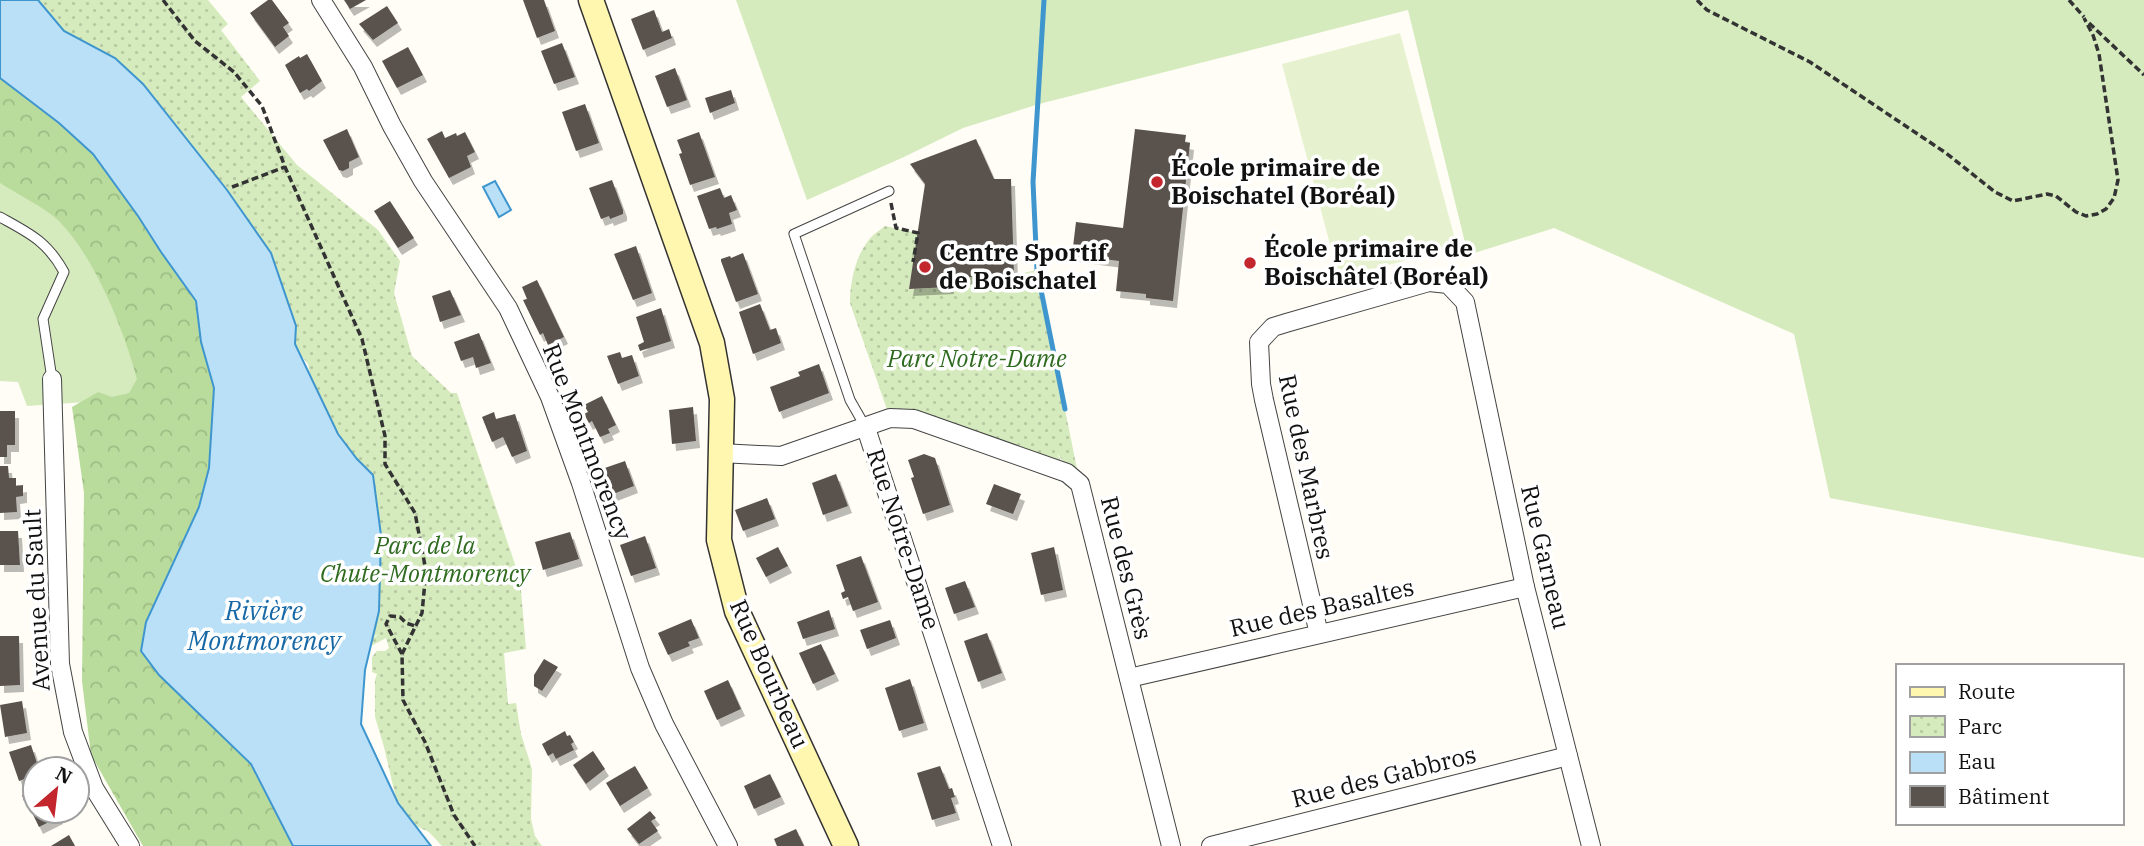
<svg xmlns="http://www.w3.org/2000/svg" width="2144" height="846" font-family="'IBM Plex Serif',serif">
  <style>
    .grass { fill: #d5ebbd }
    .forest { fill: url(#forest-crowns) }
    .park { fill: url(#park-dots) }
    .pitch { fill: #e6f2cf }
    .water { fill: #b9e0f7; stroke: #3f96cf; stroke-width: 2 }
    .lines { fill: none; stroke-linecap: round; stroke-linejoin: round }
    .stream { stroke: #3f96cf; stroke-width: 5 }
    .building { fill: #5a524d; filter: url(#shadow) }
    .lane-casing { stroke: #444; stroke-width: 11 }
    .street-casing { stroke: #444; stroke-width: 20 }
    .secondary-casing { stroke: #333; stroke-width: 27 }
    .path { stroke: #333; stroke-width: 3.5; stroke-dasharray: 7 3.5; stroke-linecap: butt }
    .lane { stroke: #fff; stroke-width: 9 }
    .street { stroke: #fff; stroke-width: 18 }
    .secondary { stroke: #fff6b0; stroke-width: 24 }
    .poi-dot { fill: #c4262e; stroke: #fff; stroke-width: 2.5 }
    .labels { text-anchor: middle; stroke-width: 7; stroke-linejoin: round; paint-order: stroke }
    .poi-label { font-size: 24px; font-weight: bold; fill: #111; stroke: #fff; text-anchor: start }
    .park-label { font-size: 24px; font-style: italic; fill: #2f6b1f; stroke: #fff }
    .street-label { font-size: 24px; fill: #111; stroke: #fff }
    .water-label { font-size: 26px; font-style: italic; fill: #1768a6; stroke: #fff }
  </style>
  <defs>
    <pattern id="forest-crowns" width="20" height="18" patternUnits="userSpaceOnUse" patternTransform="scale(1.75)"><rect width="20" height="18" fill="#b9dc9c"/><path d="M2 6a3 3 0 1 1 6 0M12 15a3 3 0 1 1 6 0" fill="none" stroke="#9ebc85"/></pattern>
    <pattern id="park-dots" width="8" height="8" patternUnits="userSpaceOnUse" patternTransform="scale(1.75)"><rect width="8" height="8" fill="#d5ebbd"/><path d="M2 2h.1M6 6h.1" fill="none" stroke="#b6c8a1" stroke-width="1.8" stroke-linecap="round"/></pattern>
    <filter id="shadow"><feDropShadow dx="4" dy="7" stdDeviation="0" flood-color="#0004"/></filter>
  </defs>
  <rect width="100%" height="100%" fill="#fffdf5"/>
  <g class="grass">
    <path d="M736 0H2144V558L1830 498 1794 334 1554 228 1468 255 1408 10 1039 104 963 128 904 157 807 200Z"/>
    <path d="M0 144 83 218 160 397 27 406 18 382 0 381Z"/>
  </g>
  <path class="forest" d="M0 78 59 123 93 154 138 216 161 252 196 301 201 342 214 388 209 468 159 675 251 764 293 846H143L91 755 82 681 84 493 72 407 98 392 112 397 129 393 137 379C124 330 95 258 59 221 44 207 17 194 0 183Z"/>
  <g class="park">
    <path d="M14 0H208L228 24 221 30 260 81 241 97 297 165 378 230 400 261 394 293 412 356 451 393H457L520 579 526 649 504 653 508 704 516 703 521 734 532 769 531 819 535 836 542 846H442L429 832 410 823 398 807 384 747 375 717V680L377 674 372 672V657L377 651H385L389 648 386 638 369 647 367 642 379 634 369 638 313 394 308 364Z"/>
    <path d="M885 226 918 233 909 289 949 287V278L1014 275 1037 270 1080 484 1057 453 1067 473 890 418 850 303C850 282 855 258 868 241 872 235 880 230 885 226Z"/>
  </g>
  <path class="pitch" d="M1400 33 1457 247 1339 278 1282 64Z"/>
  <g class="water">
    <path d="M0 0H38L64 31 115 58 143 84 227 190 271 253 296 326 295 344 338 434 357 459 373 475 381 535 379 611 365 670 361 724 398 803 431 846H293L251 764 159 675 141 651 146 622 199 507 209 468 214 388 201 342 196 301 161 252 138 216 93 154 59 123 0 78Z"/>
    <path d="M495 181 511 210 499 217 483 187Z"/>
  </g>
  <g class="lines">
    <path class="stream" d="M1044 0 1033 182 1037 270 1065 409"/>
  </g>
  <g class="building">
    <path d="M268 0H272L289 23 283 27 289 36 275 47 250 13Z"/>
    <path d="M344 0H366L350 9Z"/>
    <path d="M523 0H544L555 31 537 38Z"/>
    <path d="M387 6 398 23 373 40 359 24Z"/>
    <path d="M654 10 662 32 669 29 672 38 643 50 631 19Z"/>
    <path d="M562 43 575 77 554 84 541 51Z"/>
    <path d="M408 47 423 75 397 88 382 61Z"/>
    <path d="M307 54 322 81 309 91 307 89 300 93 285 65 299 56 300 58Z"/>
    <path d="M675 68 687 100 667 107 655 76Z"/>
    <path d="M731 90 735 103 710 113 705 98Z"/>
    <path d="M585 104 599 143 576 151 562 112Z"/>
    <path d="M347 129 359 157 349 162V168L343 171 339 170 323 140Z"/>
    <path d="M1135 129 1186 135 1185 142 1190 143 1173 301 1146 298V294L1116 291 1119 261 1072 255 1076 222 1123 228Z"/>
    <path d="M442 131 445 138 456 133 457 136 465 132 475 152 467 156 471 167 449 178 427 139Z"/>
    <path d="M699 132 715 177 690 185 679 154 682 153 677 140Z"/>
    <path d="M976 139 994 179H1011L1014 275 949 278 950 287 909 289 925 184 910 164Z"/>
    <path d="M612 180 623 210V214L610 219 609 216 601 219 589 188Z"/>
    <path d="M720 188 724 198 731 195 737 210 729 213 732 224 717 229 716 227 709 229 697 196Z"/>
    <path d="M390 201 414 238 398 248 374 211Z"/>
    <path d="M636 246 652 293 633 300 614 254Z"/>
    <path d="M743 253 758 294 736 302 721 261V259L730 256 731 258Z"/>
    <path d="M537 280 564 337 548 345 543 333 540 335 523 300 527 299 522 287Z"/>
    <path d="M450 290 461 315 440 322 432 296Z"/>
    <path d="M760 304 770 330 776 328 781 343 753 354 739 312Z"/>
    <path d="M661 308 671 341 640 351 638 345 644 342 636 317Z"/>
    <path d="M479 333 491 363 476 368 473 357 461 361 454 342Z"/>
    <path d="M620 352 622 358 632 355 639 376 618 384 607 356Z"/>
    <path d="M819 364 829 393 779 412 770 387 800 376 798 372Z"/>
    <path d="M602 396 616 425 608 429 610 433 600 437 592 421 589 423 584 414 588 412 584 405Z"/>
    <path d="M693 407 696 441 672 444 669 410Z"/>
    <path d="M0 411H15V445H7V457H0Z"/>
    <path d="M494 412 496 419 515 414 527 451 512 457 503 437 492 442 482 417Z"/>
    <path d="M924 454 935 458 950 505 923 514 911 478 914 477 908 460Z"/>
    <path d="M625 461 634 486 608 496 599 470Z"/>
    <path d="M0 466H8L9 478H16V486L23 485V496L16 497 17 512 0 513Z"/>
    <path d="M836 474 848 506 823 515 812 483Z"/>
    <path d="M994 484 1021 494 1013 514 986 504Z"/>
    <path d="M767 498 775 519 743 531 735 510Z"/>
    <path d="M0 531H18L20 565H0Z"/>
    <path d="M570 532 579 559 543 570 535 542Z"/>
    <path d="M645 536 656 568 631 576 620 545Z"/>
    <path d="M778 547 788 566 766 577 756 558Z"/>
    <path d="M1054 547 1063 590 1041 595 1031 553Z"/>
    <path d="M861 556 878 602 853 611 848 597 843 599 841 593 845 591 836 565Z"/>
    <path d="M965 581 975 607 954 614 945 588Z"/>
    <path d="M829 610 835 629 803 639 797 622Z"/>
    <path d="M691 619 699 638 688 642 690 646 668 655 658 633Z"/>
    <path d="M890 620 896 638 867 649 860 630Z"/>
    <path d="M987 633 1002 673 978 682 964 641Z"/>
    <path d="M0 636H19L20 685 0 686Z"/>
    <path d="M821 644 835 674 813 684 799 653Z"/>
    <path d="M544 659 558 667 542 691 534 686V675Z"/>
    <path d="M910 679 924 723 899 731 885 688Z"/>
    <path d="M728 680 741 709 717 720 704 691Z"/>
    <path d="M22 701 27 733 5 737 0 705Z"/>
    <path d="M565 731 567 736 570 735 574 742 571 744 574 750 556 759 553 753 548 756 542 744Z"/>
    <path d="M31 745 39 769H35V775L19 781 9 752Z"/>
    <path d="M593 751 605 769 586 784 573 765Z"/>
    <path d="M635 766 648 788 620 806 606 783Z"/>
    <path d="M940 766 949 789 952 788 955 797 951 798 956 813 932 820 917 773Z"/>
    <path d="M770 774 781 797 754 809 744 786Z"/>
    <path d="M35 789V811H56L59 817 39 827 26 800 24 801 22 795Z"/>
    <path d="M650 811 656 818 651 821 658 831 639 844 627 829Z"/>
    <path d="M796 829 804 846H777L774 839Z"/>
    <path d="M69 835 75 846H51Z"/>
  </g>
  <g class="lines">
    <g class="lane-casing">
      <g id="lane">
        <path d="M0 217C29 233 47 241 64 272L43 319 52 379"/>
        <path d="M866 428 850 400 794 234 889 191"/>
      </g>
    </g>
    <g class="street-casing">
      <g id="street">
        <path d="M321 0 363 67 392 126 423 181 508 308 550 397 581 483 640 668 664 724 728 846"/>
        <path d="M52 379 60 664 73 732 94 788 130 846"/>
        <path d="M866 428 1002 846"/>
        <path d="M720 453 781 456 890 418 914 419 1067 473 1080 484 1171 846"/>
        <path d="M1319 634 1264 400 1261 384 1259 342 1273 327 1286 323 1429 282 1448 284 1465 302 1525 587 1591 846"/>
        <path d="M1129 678 1525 587"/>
        <path d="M1211 846 1568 756"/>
      </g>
    </g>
    <g class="secondary-casing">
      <path id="secondary" d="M591 0 712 343 722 399 719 540 737 611 846 846"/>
    </g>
    <g class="path">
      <path d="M163 0 195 41 234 72 262 106 285 167 362 339 385 436V464L415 513 426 571 422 613 402 654 403 700 425 742 454 815 475 846"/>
      <path d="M1697 0 1707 10 1810 62 1946 153 1995 192 2013 201 2047 194 2056 196 2076 212 2086 216 2097 214 2106 209 2114 198 2118 180 2099 54 2093 35 2084 18"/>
      <path d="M2069 0 2084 17"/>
      <path d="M2089 23 2144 75"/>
      <path d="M232 187 285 167"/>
      <path d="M891 203 896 228 918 233 913 262"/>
      <path d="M402 654 386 624 390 616 400 617 406 623 415 626"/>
    </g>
    <use href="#lane" class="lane"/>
    <use href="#street" class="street"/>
    <use href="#secondary" class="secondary"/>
  </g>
  <g class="poi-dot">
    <circle cx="1157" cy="182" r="7"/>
    <circle cx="1250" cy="263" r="7"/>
    <circle cx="925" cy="267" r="7"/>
  </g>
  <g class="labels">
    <g class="poi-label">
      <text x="1171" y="176">École primaire de<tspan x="1171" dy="28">Boischatel (Boréal)</tspan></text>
      <text x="1264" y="257">École primaire de<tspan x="1264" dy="28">Boischâtel (Boréal)</tspan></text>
      <text x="939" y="261">Centre Sportif<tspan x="939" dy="28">de Boischatel</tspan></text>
    </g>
    <g class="park-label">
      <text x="977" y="367">Parc Notre-Dame</text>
      <text x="425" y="554">Parc de la<tspan x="425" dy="28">Chute-Montmorency</tspan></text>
    </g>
    <g class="street-label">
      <text transform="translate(587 442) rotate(69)" y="8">Rue Montmorency</text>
      <text transform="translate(1306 467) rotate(78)" y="8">Rue des Marbres</text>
      <text transform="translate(903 539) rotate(72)" y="8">Rue Notre-Dame</text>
      <text transform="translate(1545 557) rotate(77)" y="8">Rue Garneau</text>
      <text transform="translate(1126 568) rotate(76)" y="8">Rue des Grès</text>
      <text transform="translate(37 600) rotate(-93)" y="8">Avenue du Sault</text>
      <text transform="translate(1322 608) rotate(-13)" y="8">Rue des Basaltes</text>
      <text transform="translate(769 674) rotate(66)" y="8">Rue Bourbeau</text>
      <text transform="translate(1384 777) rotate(-14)" y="8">Rue des Gabbros</text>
    </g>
    <g class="water-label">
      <text x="264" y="620">Rivière<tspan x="264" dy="30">Montmorency</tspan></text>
    </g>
  </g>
  <rect x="1896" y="664" width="228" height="161" fill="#ffffff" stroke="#a0a0a0" stroke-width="2"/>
  <rect x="1910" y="687" width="35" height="10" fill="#fff6b0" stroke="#a0a0a0" stroke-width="2"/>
  <text x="1958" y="699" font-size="21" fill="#111111">Route</text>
  <rect x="1910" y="716" width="35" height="21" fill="url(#park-dots)" stroke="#a0a0a0" stroke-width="2"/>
  <text x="1958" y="734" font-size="21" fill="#111111">Parc</text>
  <rect x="1910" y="752" width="35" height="21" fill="#b9e0f7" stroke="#a0a0a0" stroke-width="2"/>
  <text x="1958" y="769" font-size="21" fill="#111111">Eau</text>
  <rect x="1910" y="786" width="35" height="21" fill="#5a524d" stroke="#a0a0a0" stroke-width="2"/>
  <text x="1958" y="804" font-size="21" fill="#111111">Bâtiment</text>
  <g transform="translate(56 790) rotate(28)"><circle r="33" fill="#ffffff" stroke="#a0a0a0" stroke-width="2"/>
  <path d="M0-5L12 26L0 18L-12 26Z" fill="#c4262e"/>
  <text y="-10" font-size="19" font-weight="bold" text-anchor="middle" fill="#111111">N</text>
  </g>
</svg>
